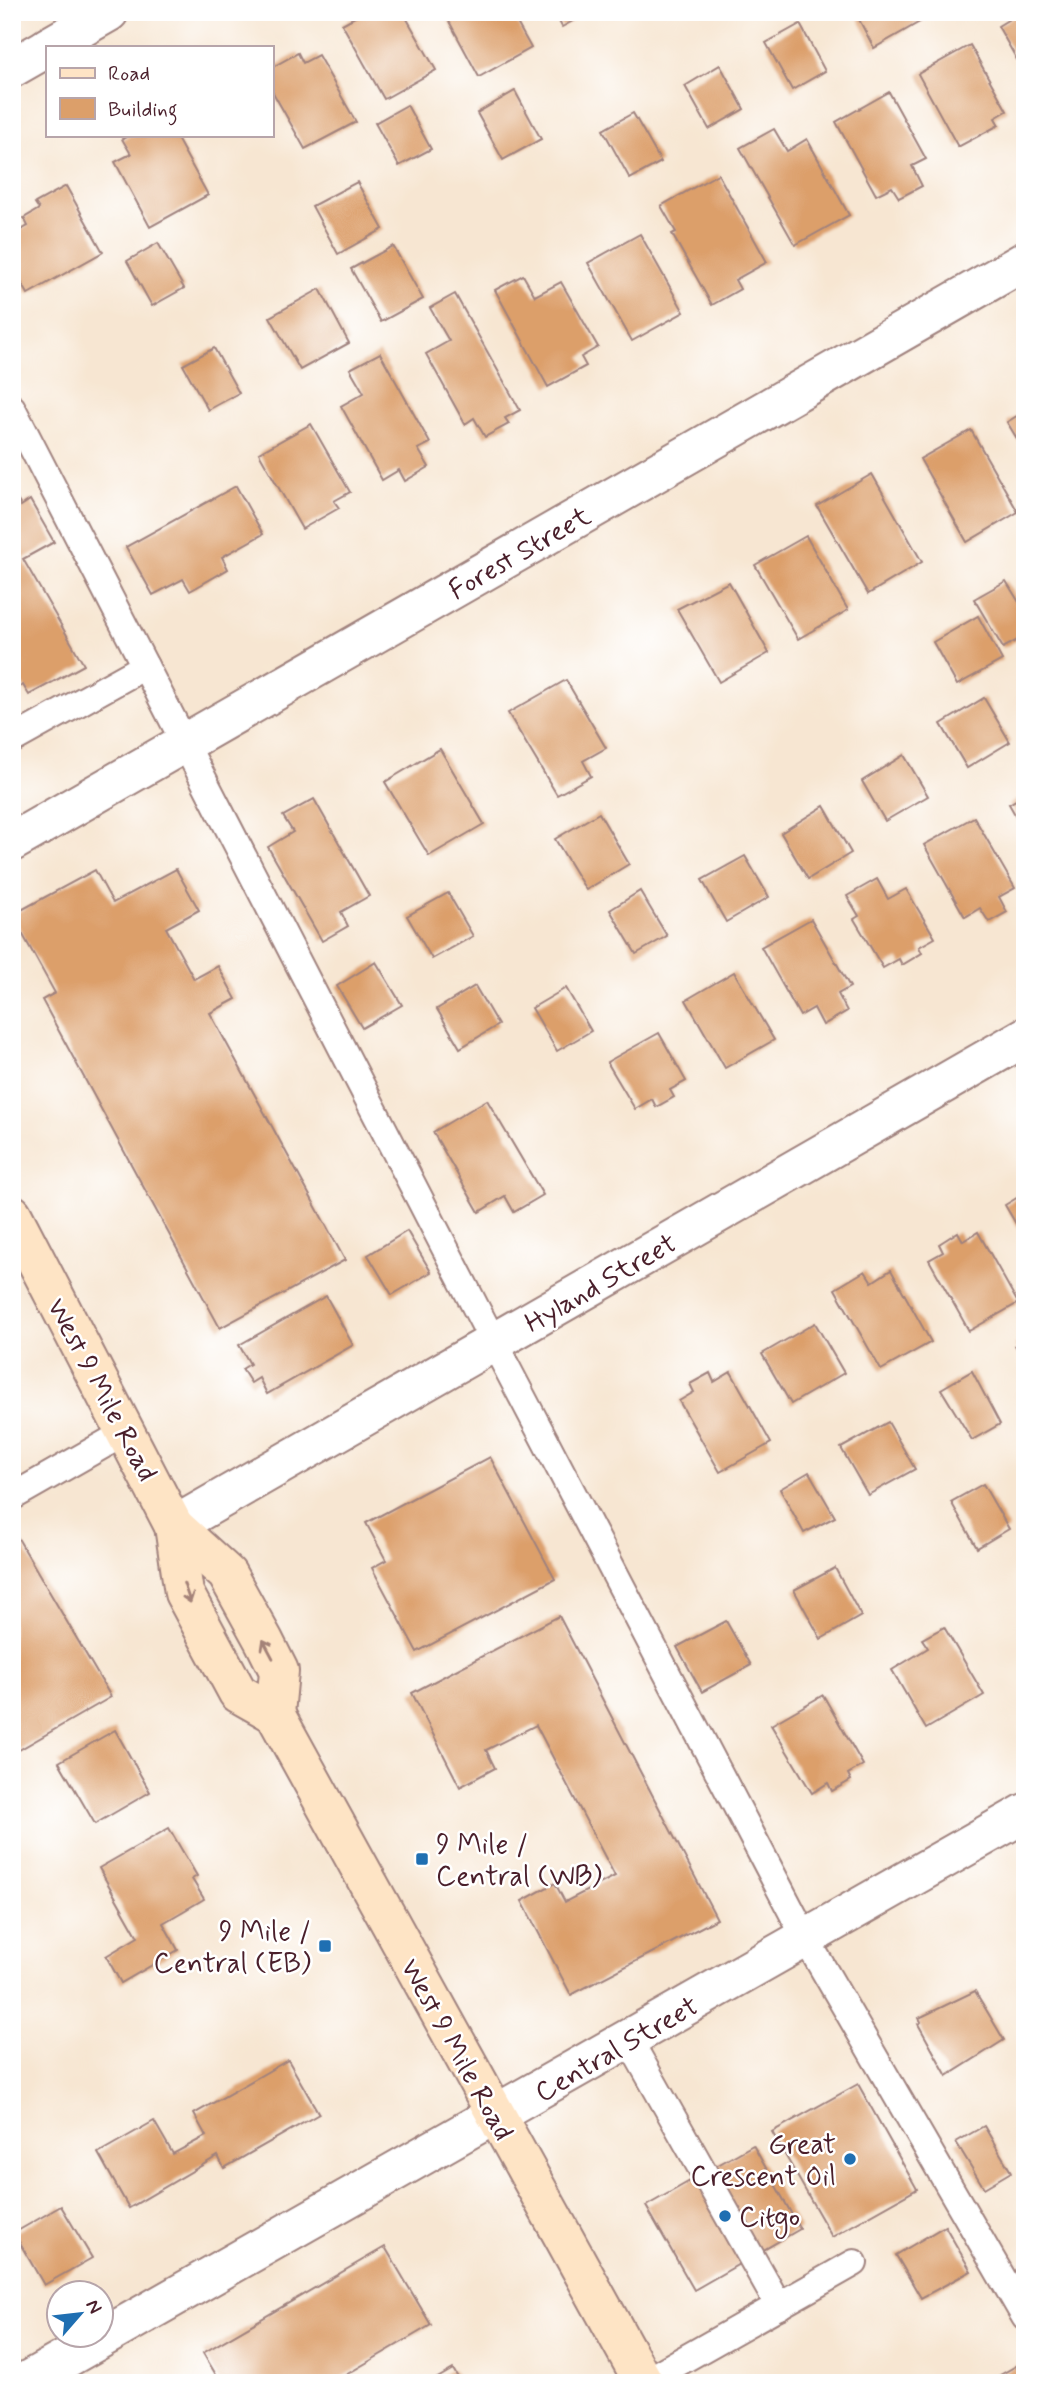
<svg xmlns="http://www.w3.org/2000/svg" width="1037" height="2395" font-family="Mynerve,sans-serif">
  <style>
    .building { fill: #dc9f6a }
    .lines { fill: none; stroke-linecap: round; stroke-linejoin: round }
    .service-casing { stroke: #a0827e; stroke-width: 30 }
    .minor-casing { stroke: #a0827e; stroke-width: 42 }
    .secondary-casing { stroke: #a0827e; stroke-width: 42 }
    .service { stroke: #fff; stroke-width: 26 }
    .minor { stroke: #fff; stroke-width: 38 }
    .secondary { stroke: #fee4c5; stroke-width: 38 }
    .oneway { stroke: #a48278 }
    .poi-dot { fill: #1f6fb2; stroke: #fff; stroke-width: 2.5 }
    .labels { text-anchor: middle; stroke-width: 5; stroke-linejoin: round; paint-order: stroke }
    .street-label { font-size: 28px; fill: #4a1f2b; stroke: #fff }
    .poi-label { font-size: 28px; fill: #4a1f2b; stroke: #fff; text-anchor: start }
  </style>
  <rect width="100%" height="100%" fill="#fff"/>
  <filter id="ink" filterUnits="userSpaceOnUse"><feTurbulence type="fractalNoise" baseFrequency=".0143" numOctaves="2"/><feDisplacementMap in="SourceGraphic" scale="14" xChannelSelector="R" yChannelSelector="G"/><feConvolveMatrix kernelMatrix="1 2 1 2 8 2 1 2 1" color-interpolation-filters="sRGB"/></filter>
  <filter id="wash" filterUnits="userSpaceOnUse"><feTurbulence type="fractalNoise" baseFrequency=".00686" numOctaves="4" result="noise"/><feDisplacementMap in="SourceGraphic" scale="28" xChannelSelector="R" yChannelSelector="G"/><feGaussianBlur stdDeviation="1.57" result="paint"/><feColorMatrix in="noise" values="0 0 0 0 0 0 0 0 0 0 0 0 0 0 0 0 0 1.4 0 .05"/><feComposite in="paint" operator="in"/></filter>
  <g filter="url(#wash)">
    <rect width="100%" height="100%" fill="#f7e6d2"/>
    <g id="blocks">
      <g class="building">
        <path d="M364 12H403L436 70 384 99 342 24Z"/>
        <path d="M444 12H511L531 48 479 77Z"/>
        <path d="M554 12H589L562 27Z"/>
        <path d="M855 12H921L925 19 874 48Z"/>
        <path d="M1021 12H1025V74L998 26Z"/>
        <path d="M800 24 825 71 792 90 766 43Z"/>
        <path d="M970 45 1007 111 995 118 999 125 958 147 918 74Z"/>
        <path d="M298 53 303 63 318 55 356 122 305 149 271 89V68Z"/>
        <path d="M720 65 744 109 709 129 685 86Z"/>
        <path d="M515 91 541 139 503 160 477 113Z"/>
        <path d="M889 92 926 159 912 166 922 186 899 198 892 187 876 195 836 122Z"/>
        <path d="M407 105 431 149 399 166 375 123Z"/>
        <path d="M633 113 661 162 630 179 603 130Z"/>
        <path d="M774 129 787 151 807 139 849 215 795 245 740 148Z"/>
        <path d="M130 135H175L208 195 150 227 115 162 131 154 122 139Z"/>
        <path d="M718 174 767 262 735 280 740 289 712 305 672 234 676 232 661 206Z"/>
        <path d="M357 182 383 229 338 254 312 206Z"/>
        <path d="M66 186 103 252 28 294 12 266V235L28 226 24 218 39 209 35 203Z"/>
        <path d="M640 234 684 312 632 341 588 263Z"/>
        <path d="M158 243 184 288 152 306 127 261Z"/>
        <path d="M393 246 423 299 381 322 351 269Z"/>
        <path d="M523 275 535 296 561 282 598 347 581 357 586 366 548 387 495 290Z"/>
        <path d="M320 289 349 343 300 370 270 317Z"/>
        <path d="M455 294 520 410 505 418 509 424 485 437 474 418 465 424 426 354 449 341 430 308Z"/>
        <path d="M214 348 239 393 208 410 183 365Z"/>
        <path d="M380 353 430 443 418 449 429 467 405 481 399 470 382 480 341 406 364 393 350 369Z"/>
        <path d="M1025 411V452L1007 422Z"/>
        <path d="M311 424 350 492 334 501 339 508 302 529 259 453Z"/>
        <path d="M971 430 1018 512 967 542 920 459Z"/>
        <path d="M872 474 922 562 868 594 817 506Z"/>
        <path d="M236 486 263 534 222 557 228 569 190 591 183 579 153 595 126 547Z"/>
        <path d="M12 491 21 506 30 500 54 542 23 559 84 665 29 695 23 685 12 691Z"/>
        <path d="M806 536 848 610 798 639 755 565Z"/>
        <path d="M1006 581 1025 612V636L1003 648 974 599Z"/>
        <path d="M729 582 769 653 719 682 677 609Z"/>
        <path d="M978 616 1002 660 957 685 933 642Z"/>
        <path d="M566 680 606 748 583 761 591 776 557 795 508 713Z"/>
        <path d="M984 698 1010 742 967 768 941 724Z"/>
        <path d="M440 749 484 824 429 856 385 782Z"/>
        <path d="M904 755 928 796 885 821 862 781Z"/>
        <path d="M1025 795V832L1009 804Z"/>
        <path d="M314 799 369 896 341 912 348 926 322 941 268 847 293 832 283 816Z"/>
        <path d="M824 806 851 853 808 879 781 833Z"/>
        <path d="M599 813 629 864 586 890 555 839Z"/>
        <path d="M974 817 1015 888 999 897 1007 912 989 922 980 908 965 917 924 845Z"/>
        <path d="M745 856 769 897 726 922 702 880Z"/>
        <path d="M176 869 199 910 166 928 194 979 218 966 236 999 210 1013 345 1260 220 1328 42 1000 55 993 12 915 95 870 113 903Z"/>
        <path d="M877 879 888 899 906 889 935 938 919 947 922 953 902 965 899 959 883 968 854 919 859 916 847 896Z"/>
        <path d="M640 891 667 936 636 954 610 910Z"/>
        <path d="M448 893 473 936 432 959 407 916Z"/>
        <path d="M811 919 850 987 838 994 847 1011 823 1025 814 1008 800 1016 761 947Z"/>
        <path d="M376 962 402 1005 362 1028 337 986Z"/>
        <path d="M734 972 774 1040 725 1068 686 1000Z"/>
        <path d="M475 986 498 1025 460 1048 437 1009Z"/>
        <path d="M566 988 591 1031 557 1051 532 1008Z"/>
        <path d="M659 1033 686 1081 670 1090 674 1097 656 1107 652 1099 635 1109 607 1062Z"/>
        <path d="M487 1100 543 1195 514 1212 505 1196 479 1212 433 1132Z"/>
        <path d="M1025 1193V1239L1005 1205Z"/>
        <path d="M407 1231 431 1272 392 1295 368 1255Z"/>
        <path d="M958 1232 963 1241 978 1232 1018 1303 969 1331 929 1260 943 1252 939 1244Z"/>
        <path d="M891 1270 931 1342 881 1370 835 1289 865 1271 872 1282Z"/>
        <path d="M326 1296 353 1345 267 1394 259 1378 251 1383 242 1369 250 1364 239 1345Z"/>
        <path d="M815 1323 844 1373 791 1404 762 1354Z"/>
        <path d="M1025 1339V1362L1015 1345Z"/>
        <path d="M972 1371 1000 1424 972 1440 941 1389Z"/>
        <path d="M731 1372 771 1443 720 1472 679 1401 694 1392 690 1384 710 1373 714 1382Z"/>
        <path d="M888 1422 915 1469 868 1495 841 1448Z"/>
        <path d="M490 1457 555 1579 417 1652 372 1568 386 1560 366 1523Z"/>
        <path d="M809 1472 835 1517 804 1533 780 1489Z"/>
        <path d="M983 1484 1009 1529 977 1548 951 1502Z"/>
        <path d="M12 1528 111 1697 12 1754Z"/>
        <path d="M835 1568 861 1616 821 1639 794 1590Z"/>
        <path d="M559 1616 717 1919 571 1995 522 1901 555 1883 565 1902 615 1876 536 1725 486 1750 495 1768 460 1787 412 1693Z"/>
        <path d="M726 1621 751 1665 702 1692 677 1647Z"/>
        <path d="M944 1627 984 1695 926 1729 892 1670 928 1648 922 1639Z"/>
        <path d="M823 1695 863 1765 848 1774 851 1780 832 1791 828 1783 812 1793 771 1725Z"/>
        <path d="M115 1730 150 1792 95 1824 59 1762Z"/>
        <path d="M169 1828 197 1876 192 1879 204 1899 163 1923 178 1950 121 1983 106 1956 138 1937 99 1868Z"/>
        <path d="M975 1991 1004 2040 947 2076 918 2024 921 2022 919 2018Z"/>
        <path d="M288 2060 319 2114 224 2168 218 2156 129 2208 98 2153 154 2121 173 2154 206 2136 194 2114Z"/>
        <path d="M858 2084 917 2189 832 2237 772 2132Z"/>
        <path d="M984 2126 1011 2172 984 2188 956 2142Z"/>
        <path d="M753 2145 800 2229 694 2290 646 2206Z"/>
        <path d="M61 2206 92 2258 44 2285 14 2233Z"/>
        <path d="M945 2226 971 2271 921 2298 896 2255Z"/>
        <path d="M385 2247 431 2325 332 2383H221L203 2353Z"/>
        <path d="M1025 2361V2383H986Z"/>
        <path d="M453 2369 461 2383H429Z"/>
      </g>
    </g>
  </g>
  <g filter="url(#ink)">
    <use href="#blocks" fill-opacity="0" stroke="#a0827e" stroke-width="2"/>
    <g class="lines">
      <g class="service-casing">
        <g id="service">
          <path d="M12 408 494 1343 806 1939 1025 2317"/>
          <path d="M12 740 145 666"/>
          <path d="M12 1497 126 1432"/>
          <path d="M629 2040 779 2306"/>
          <path d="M644 2382 854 2263"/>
        </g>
      </g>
      <g class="minor-casing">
        <g id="minor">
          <path d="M48 47 109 12"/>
          <path d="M12 68 47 48"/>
          <path d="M12 842 1025 261"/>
          <path d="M174 1526 1025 1037"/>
          <path d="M23 2383 1025 1813"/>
        </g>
      </g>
      <g class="secondary-casing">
        <g id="secondary">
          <path d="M12 1214 174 1526 184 1593 238 1693 275 1714 644 2383"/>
          <path d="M174 1526 227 1574 264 1641 279 1671 275 1714"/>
        </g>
      </g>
      <use href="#service" class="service"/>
      <use href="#minor" class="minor"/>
      <use href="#secondary" class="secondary"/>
    </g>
    <defs><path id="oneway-shaft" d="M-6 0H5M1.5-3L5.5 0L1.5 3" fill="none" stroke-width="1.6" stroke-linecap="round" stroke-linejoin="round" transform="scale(1.75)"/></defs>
    <g class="oneway">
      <use href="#oneway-shaft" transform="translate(187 1593) rotate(71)"/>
      <use href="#oneway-shaft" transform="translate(268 1649) rotate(-118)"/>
    </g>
  </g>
  <g class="poi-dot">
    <rect x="415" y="1852" width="14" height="14" rx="3.5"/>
    <rect x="318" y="1939" width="14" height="14" rx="3.5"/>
    <circle cx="850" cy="2159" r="7"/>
    <circle cx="725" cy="2216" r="7"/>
  </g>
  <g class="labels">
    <g class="street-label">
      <text transform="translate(519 552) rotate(-30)" y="10">Forest Street</text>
      <text transform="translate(600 1282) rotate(-30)" y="10">Hyland Street</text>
      <text transform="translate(103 1389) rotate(62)" y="10">West 9 Mile Road</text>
      <text transform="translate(616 2048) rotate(-30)" y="10">Central Street</text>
      <text transform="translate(458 2049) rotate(61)" y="10">West 9 Mile Road</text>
    </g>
    <g class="poi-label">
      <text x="436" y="1853">9 Mile /<tspan x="436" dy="32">Central (WB)</tspan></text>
      <text x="311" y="1940" text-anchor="end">9 Mile /<tspan x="311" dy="32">Central (EB)</tspan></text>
      <text x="836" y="2153" text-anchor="end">Great<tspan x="836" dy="32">Crescent Oil</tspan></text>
      <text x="739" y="2226">Citgo</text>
    </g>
  </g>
  <rect width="1037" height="2395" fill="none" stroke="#fff" stroke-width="42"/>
  <rect x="46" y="46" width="228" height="91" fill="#ffffff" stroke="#b7a5aa" stroke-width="2"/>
  <rect x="60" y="68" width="35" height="10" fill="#fee4c5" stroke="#b7a5aa" stroke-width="2"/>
  <text x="108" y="80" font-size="21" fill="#4a1f2b">Road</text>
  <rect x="60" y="98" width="35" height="21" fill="#dc9f6a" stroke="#b7a5aa" stroke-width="2"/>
  <text x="108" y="116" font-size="21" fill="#4a1f2b">Building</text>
  <g transform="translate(80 2314) rotate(62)"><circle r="33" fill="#ffffff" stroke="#b7a5aa" stroke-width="2"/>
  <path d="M0-5L12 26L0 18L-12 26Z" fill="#1f6fb2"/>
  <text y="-10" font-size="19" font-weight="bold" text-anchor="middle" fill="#4a1f2b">N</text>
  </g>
</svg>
